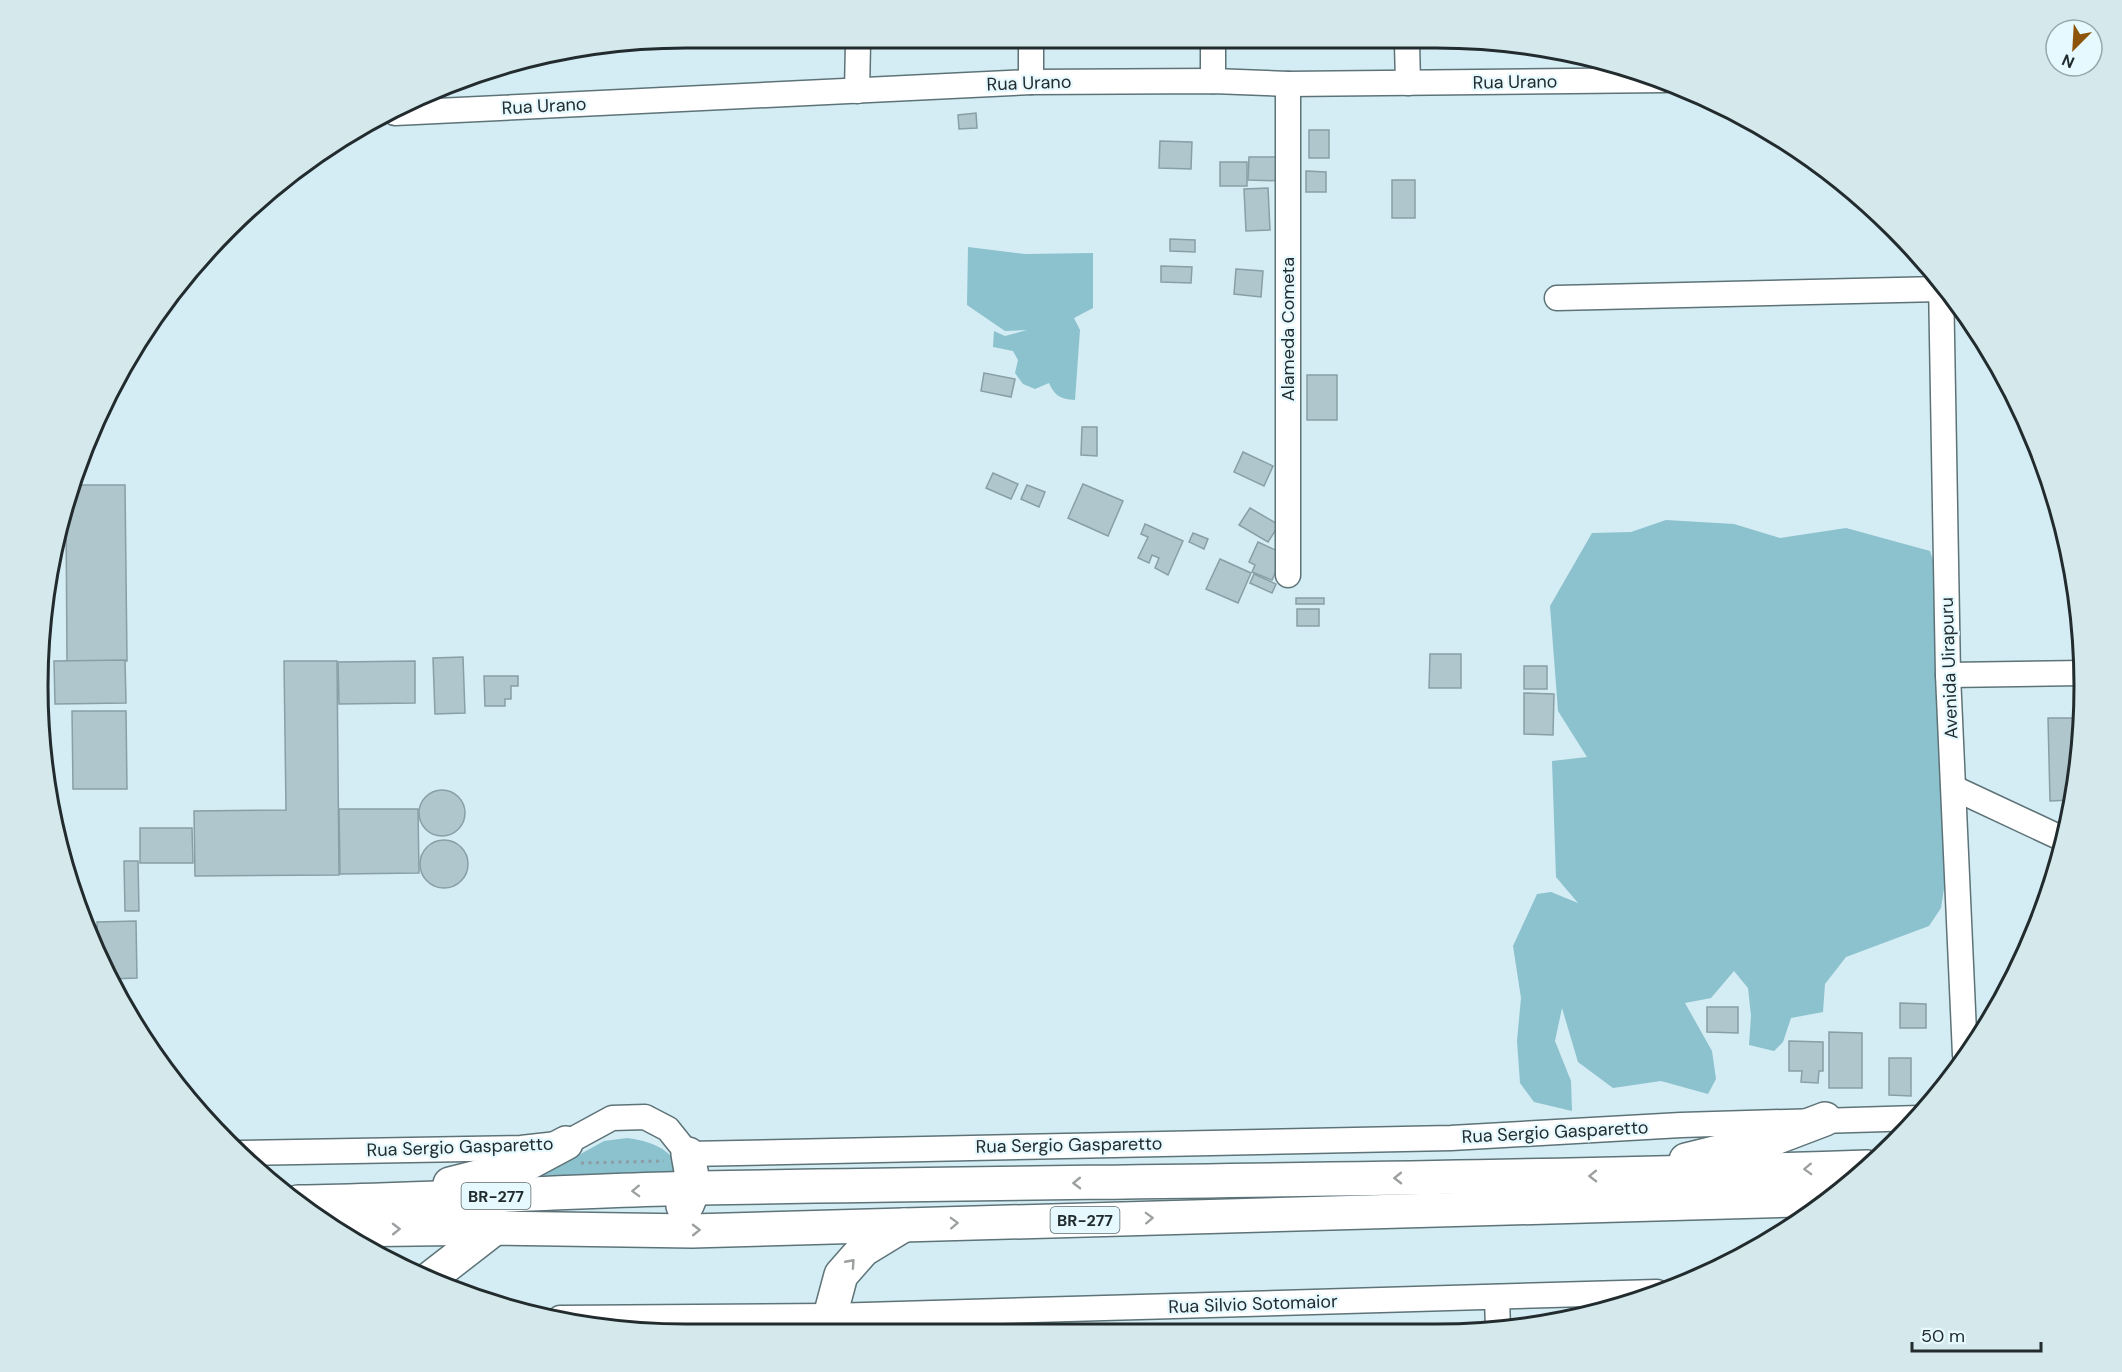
<svg xmlns="http://www.w3.org/2000/svg" width="2122" height="1372" font-family="'DM Sans',sans-serif">
  <style>
    .green { fill: #8cc1ce }
    .building { fill: #afc6cc; stroke: #889fa5; stroke-width: 1.5 }
    .lines { fill: none; stroke-linecap: round; stroke-linejoin: round }
    .minor-casing { stroke: #5d7378; stroke-width: 27 }
    .highway-casing { stroke: #5d7378; stroke-width: 36 }
    .path { stroke: #8c9ea3; stroke-width: 3; stroke-dasharray: 3 4.5; stroke-linecap: butt }
    .minor { stroke: #fff; stroke-width: 24 }
    .highway { stroke: #fff; stroke-width: 33 }
    .oneway { stroke: #9ca0a1 }
    .labels { text-anchor: middle; stroke-width: 4.5; stroke-linejoin: round; paint-order: stroke }
    .shield { fill: #e5f9fe; stroke: #5c696c; stroke-width: 1.5 }
    .shield-label { font-size: 16px; font-weight: bold; fill: #222b2e }
    .street-label { font-size: 18px; fill: #222b2e; stroke: #e5f9fe }
    .rim { fill: none; stroke: #222b2e; stroke-width: 3 }
  </style>
  <rect width="100%" height="100%" fill="#d4ecf3"/>
  <g class="green">
    <path d="M968 247 1025 254 1093 253V308L1074 318 1080 330 1075 400C1060 399 1055 396 1049 383L1035 389 1023 384 1015 373 1018 360 1013 351 993 347 994 331 1005 336 1027 330 1005 331 967 305Z"/>
    <path d="M1666 520 1734 524 1780 538 1846 528 1930 551 1939 579 1935 682 1949 762 1947 869 1941 908 1929 926 1846 957 1825 984 1823 1012 1791 1018 1783 1042 1774 1051 1749 1045 1751 1016 1748 988 1734 971 1711 998 1685 1003 1712 1051 1716 1079 1708 1094 1661 1081 1613 1088 1578 1062 1562 1008 1555 1041 1571 1081 1572 1111 1534 1102 1520 1083 1517 1041 1521 998 1513 946 1537 894 1551 892 1578 903 1556 877 1552 761 1587 757 1558 711 1550 606 1592 533 1631 532Z"/>
    <path d="M627 1138C645 1140 669 1147 677 1165 679 1169 680 1175 680 1179L532 1181 604 1141Z"/>
  </g>
  <g class="building">
    <path d="M976 113 977 128 959 129 958 115Z"/>
    <rect x="1309" y="130" width="20" height="28"/>
    <path d="M1160 141 1192 142 1191 169 1159 168Z"/>
    <path d="M1249 157H1284V181L1248 180Z"/>
    <rect x="1220" y="162" width="27" height="24"/>
    <path d="M1306 171 1326 172V192H1306Z"/>
    <rect x="1392" y="180" width="23" height="38"/>
    <path d="M1268 188 1270 230 1246 231 1244 189Z"/>
    <path d="M1170 239 1195 240V252L1170 251Z"/>
    <path d="M1161 266 1192 267 1191 283 1161 282Z"/>
    <path d="M1236 269 1263 271 1261 297 1234 294Z"/>
    <path d="M984 373 1015 379 1011 397 981 391Z"/>
    <rect x="1307" y="375" width="30" height="45"/>
    <path d="M1082 427H1097V456L1081 455Z"/>
    <path d="M1243 452 1273 466 1264 486 1234 472Z"/>
    <path d="M993 473 1018 484 1011 499 986 488Z"/>
    <path d="M1083 484 1123 501 1108 536 1068 518Z"/>
    <path d="M70 485H125L127 661H67L66 510Z"/>
    <path d="M1027 485 1045 492 1039 507 1021 499Z"/>
    <path d="M1250 508 1279 525 1268 542 1239 525Z"/>
    <path d="M1145 524 1183 541 1168 575 1155 568 1159 558 1152 555 1149 563 1138 558 1148 537 1141 534Z"/>
    <path d="M1193 533 1208 539 1204 549 1189 542Z"/>
    <path d="M1258 542 1284 554 1272 580 1252 572 1255 565 1249 562Z"/>
    <path d="M1220 559 1251 573 1238 603 1206 589Z"/>
    <path d="M1254 574 1276 584 1272 593 1250 583Z"/>
    <rect x="1296" y="598" width="28" height="6"/>
    <rect x="1297" y="609" width="22" height="17"/>
    <path d="M1430 654H1461V688H1429Z"/>
    <path d="M463 657 465 713 435 714 433 658Z"/>
    <path d="M125 660 126 703 55 704 54 661Z"/>
    <path d="M284 661H337L339 875 195 876 194 811 286 810Z"/>
    <path d="M415 661V703L339 704 338 662Z"/>
    <rect x="1524" y="666" width="23" height="23"/>
    <path d="M484 676H518V686H511V699H505V706H485Z"/>
    <path d="M1524 693 1554 694 1553 735 1524 734Z"/>
    <path d="M72 711H126L127 789H73Z"/>
    <path d="M2048 718H2077L2078 773 2072 800 2050 801Z"/>
    <circle cx="442" cy="813" r="23"/>
    <path d="M339 809H418L419 873 340 874Z"/>
    <path d="M140 828H192L193 863H140Z"/>
    <circle cx="444" cy="864" r="24"/>
    <path d="M124 861H138L139 911H125Z"/>
    <path d="M136 921 137 978 111 979 98 954 97 922Z"/>
    <path d="M1900 1003 1926 1004V1028H1900Z"/>
    <path d="M1707 1007H1738V1033L1707 1032Z"/>
    <path d="M1829 1032 1862 1033V1088H1829Z"/>
    <path d="M1789 1041 1823 1042V1071H1819L1818 1083 1801 1082 1802 1071H1789Z"/>
    <path d="M1889 1058H1911V1096L1889 1095Z"/>
  </g>
  <g class="lines">
    <g class="minor-casing">
      <g id="minor">
        <path d="M1213 43V81"/>
        <path d="M1407 43 1408 83"/>
        <path d="M1031 82V43"/>
        <path d="M857 91 858 43"/>
        <path d="M395 113 1031 82 1213 81 1288 84 1665 80"/>
        <path d="M1941 281 1948 675 1965 1055"/>
        <path d="M1557 298 1941 289"/>
        <path d="M1288 575V84"/>
        <path d="M1948 675 2082 673"/>
        <path d="M1954 788 2063 839"/>
        <path d="M240 1153 521 1148 566 1143 612 1118 645 1117 668 1129 688 1154 1451 1138 1681 1125 1919 1118"/>
        <path d="M1497 1297 1498 1330"/>
        <path d="M560 1318 830 1316 1657 1292"/>
      </g>
    </g>
    <g class="highway-casing">
      <g id="highway">
        <path d="M1686 1160 1775 1138 1825 1119"/>
        <path d="M450 1184 525 1165 566 1143"/>
        <path d="M298 1202C432 1200 566 1191 700 1188 1089 1181 1478 1180 1867 1167"/>
        <path d="M683 1206 687 1205 694 1188 688 1154"/>
        <path d="M337 1230 495 1228 692 1231 1832 1199"/>
        <path d="M428 1280 495 1228 501 1227"/>
        <path d="M830 1316 841 1275 863 1250 904 1225"/>
      </g>
    </g>
    <path class="path" d="M581 1163 664 1161"/>
    <use href="#minor" class="minor"/>
    <use href="#highway" class="highway"/>
  </g>
  <defs><path id="oneway-chevron" d="M-2-3.5L2.5 0L-2 3.5" fill="none" stroke-width="1.6" stroke-linecap="round" stroke-linejoin="round" transform="scale(1.5)"/></defs>
  <g class="oneway">
    <use href="#oneway-chevron" transform="translate(1808 1169) rotate(178)"/>
    <use href="#oneway-chevron" transform="translate(1593 1176) rotate(179)"/>
    <use href="#oneway-chevron" transform="translate(1398 1178) rotate(179)"/>
    <use href="#oneway-chevron" transform="translate(1077 1183) rotate(179)"/>
    <use href="#oneway-chevron" transform="translate(636 1191) rotate(178)"/>
    <use href="#oneway-chevron" transform="translate(1149 1218) rotate(-2)"/>
    <use href="#oneway-chevron" transform="translate(954 1223) rotate(-2)"/>
    <use href="#oneway-chevron" transform="translate(396 1229) rotate(-1)"/>
    <use href="#oneway-chevron" transform="translate(696 1230) rotate(-1)"/>
    <use href="#oneway-chevron" transform="translate(851 1263) rotate(-48)"/>
  </g>
  <g class="labels">
    <g class="shield">
      <rect x="461.5" y="1183" width="69" height="26" rx="4.5"/>
      <rect x="1050.5" y="1207" width="69" height="26" rx="4.5"/>
    </g>
    <g class="shield-label">
      <text x="496" y="1202">BR-277</text>
      <text x="1085" y="1226">BR-277</text>
    </g>
    <g class="street-label">
      <text transform="translate(1515 82) rotate(-1)" y="6">Rua Urano</text>
      <text transform="translate(1029 83) rotate(-2)" y="6">Rua Urano</text>
      <text transform="translate(544 106) rotate(-3)" y="6">Rua Urano</text>
      <text transform="translate(1288 329) rotate(-90)" y="6">Alameda Cometa</text>
      <text transform="translate(1949 668) rotate(-92)" y="6">Avenida Uirapuru</text>
      <text transform="translate(1555 1132) rotate(-3)" y="6">Rua Sergio Gasparetto</text>
      <text transform="translate(1069 1145) rotate(-1)" y="6">Rua Sergio Gasparetto</text>
      <text transform="translate(460 1147) rotate(-2)" y="6">Rua Sergio Gasparetto</text>
      <text transform="translate(1253 1304) rotate(-2)" y="6">Rua Silvio Sotomaior</text>
    </g>
  </g>
  <path d="M0 0H2122V1372H0ZM686 48H1436A638 638 0 0 1 2074 686V686A638 638 0 0 1 1436 1324H686A638 638 0 0 1 48 686V686A638 638 0 0 1 686 48Z" fill="#d5e9ed" fill-rule="evenodd"/>
  <path class="rim" d="M686 48H1436A638 638 0 0 1 2074 686V686A638 638 0 0 1 1436 1324H686A638 638 0 0 1 48 686V686A638 638 0 0 1 686 48Z"/>
  <g transform="translate(2074 48) rotate(204)"><circle r="28" fill="#e5f9fe" stroke="#97a7ab" stroke-width="1.5"/>
  <path d="M0-4.5L10 22L0 15L-10 22Z" fill="#8c5309"/>
  <text y="-9" font-size="16" font-weight="bold" text-anchor="middle" fill="#222b2e">N</text>
  </g>
  <path d="M1912 1342v9h129v-9" fill="none" stroke="#222b2e" stroke-width="3"/>
  <text x="1921" y="1342" font-size="18" fill="#222b2e" stroke="#e5f9fe" stroke-width="4.5" paint-order="stroke">50 m</text>
</svg>
